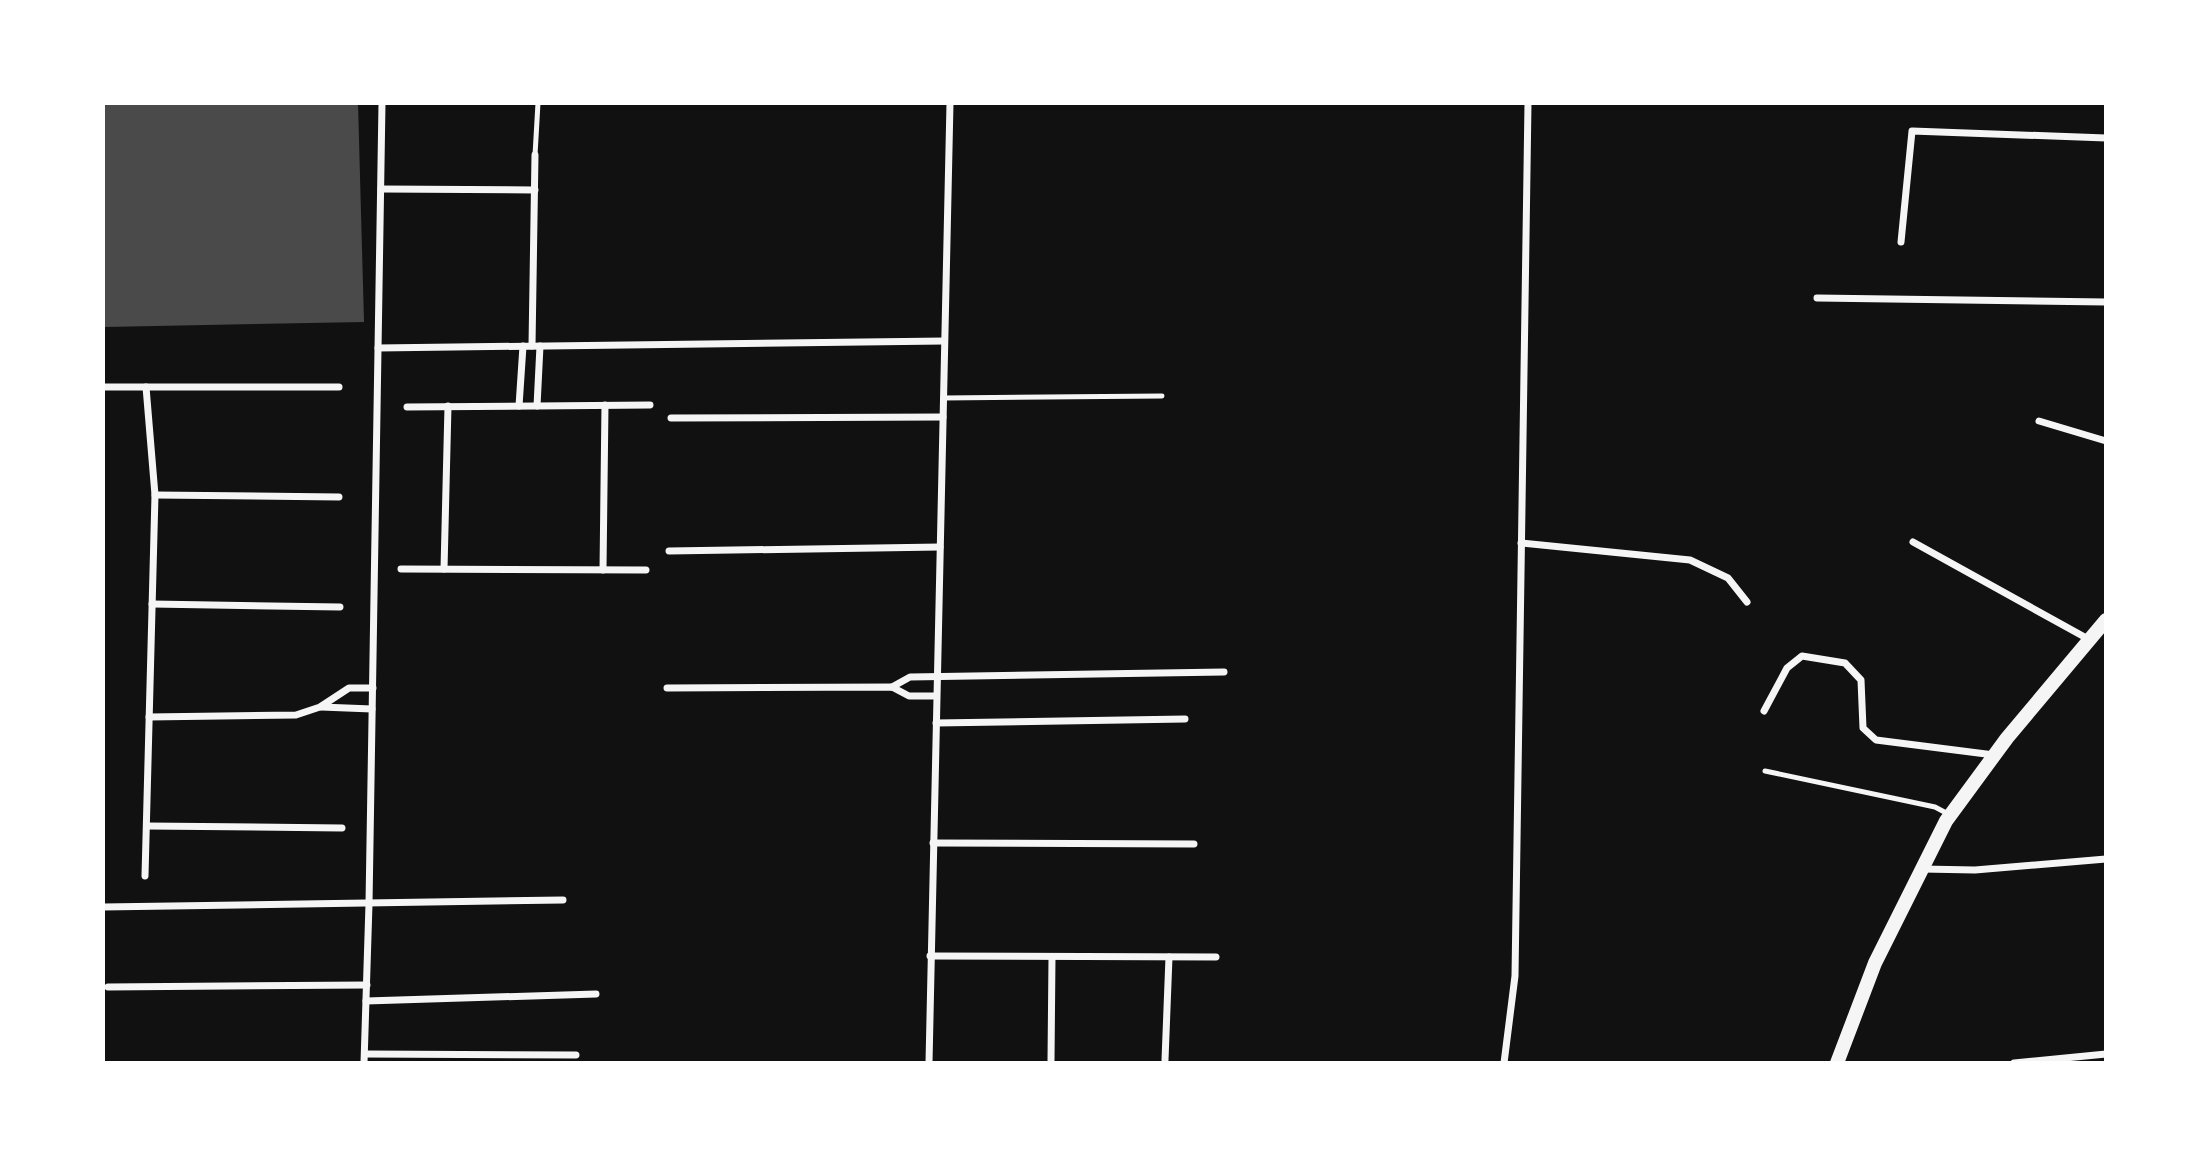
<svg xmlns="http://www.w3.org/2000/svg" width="2209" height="1166" font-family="Cabin,sans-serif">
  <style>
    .building { fill: #4a4a4a }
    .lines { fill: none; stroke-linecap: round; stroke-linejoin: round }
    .service { stroke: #f5f5f5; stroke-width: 5 }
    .minor { stroke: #f5f5f5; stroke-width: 7 }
    .secondary { stroke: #f5f5f5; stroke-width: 14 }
  </style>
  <rect width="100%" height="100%" fill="#111"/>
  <path class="building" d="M103 103H358L364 322 105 327Z"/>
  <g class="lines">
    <g class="service">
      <path d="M535 155 538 103"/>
      <path d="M943 398 1162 396"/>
      <path d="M1765 771 1935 807 1950 815"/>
    </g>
    <g class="minor">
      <path d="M381 189 535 190"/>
      <path d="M1901 242 1912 131 2106 138"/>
      <path d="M1817 298 2106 302"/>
      <path d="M532 346 535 155"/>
      <path d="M378 348 944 341"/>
      <path d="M103 387H339"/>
      <path d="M519 406 523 346"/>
      <path d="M537 406 540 346"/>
      <path d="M407 407 650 405"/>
      <path d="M671 418 943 417"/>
      <path d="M2039 421 2106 441"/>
      <path d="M155 495 339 497"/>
      <path d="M1913 542 2090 640"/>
      <path d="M1521 543 1690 560 1728 578 1747 602"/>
      <path d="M669 551 940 547"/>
      <path d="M401 569 646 570"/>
      <path d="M444 569 448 406"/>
      <path d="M603 570 605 405"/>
      <path d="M152 604 340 607"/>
      <path d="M892 687 910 677 1224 672"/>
      <path d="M667 688 892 687 909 696H936"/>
      <path d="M321 707 372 709"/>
      <path d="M1764 711 1787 668 1802 656 1845 663 1861 680 1863 728 1876 740 1994 755"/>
      <path d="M149 717 296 715 320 707 349 688H373"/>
      <path d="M936 723 1185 719"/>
      <path d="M147 826 342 828"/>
      <path d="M933 843 1194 844"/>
      <path d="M1922 869 1975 870 2106 859"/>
      <path d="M145 876 155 495 146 387"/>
      <path d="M103 907 563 900"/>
      <path d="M930 956 1216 957"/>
      <path d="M108 987 367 985"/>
      <path d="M366 1001 596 994"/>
      <path d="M365 1054 576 1055"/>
      <path d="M1165 1060 1169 957"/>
      <path d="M1051 1061 1052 957"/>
      <path d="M364 1063 369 904 382 103"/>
      <path d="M929 1063 950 103"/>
      <path d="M1504 1063 1515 976 1528 103"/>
      <path d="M2014 1063 2106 1054"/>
    </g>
    <path class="secondary" d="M1837 1063 1875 963 1946 821 2007 738 2106 620"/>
  </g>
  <rect width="2209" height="1166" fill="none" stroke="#ffffff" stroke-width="210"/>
</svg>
